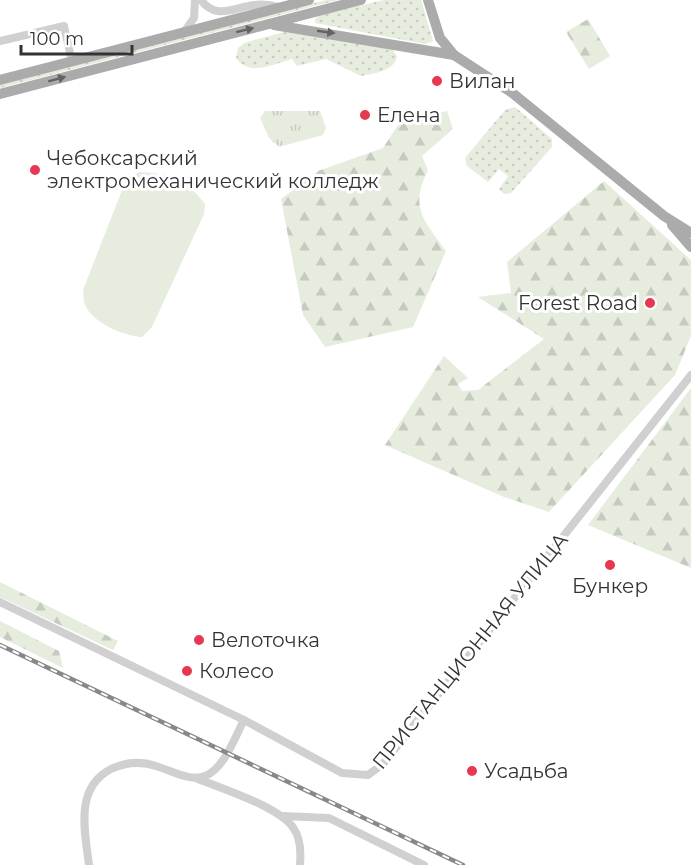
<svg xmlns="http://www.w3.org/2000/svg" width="691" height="865" font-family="Montserrat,sans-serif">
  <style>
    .grass { fill: url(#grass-dots) }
    .forest { fill: url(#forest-firs) }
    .park { fill: url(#park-tufts) }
    .pitch { fill: #e6ecde }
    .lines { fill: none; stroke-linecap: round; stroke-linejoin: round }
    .minor { stroke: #d0d0d0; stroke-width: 8 }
    .major { stroke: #ababab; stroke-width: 10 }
    .rail-casing { stroke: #888; stroke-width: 4.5 }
    .rail { stroke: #fff; stroke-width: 2; stroke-dasharray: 7; stroke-linecap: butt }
    .oneway { fill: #636363 }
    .poi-dot { fill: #e63851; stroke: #fff; stroke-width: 2 }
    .labels { text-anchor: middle; stroke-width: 6; stroke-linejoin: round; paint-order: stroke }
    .poi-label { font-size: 20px; fill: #333; stroke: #fff; text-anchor: start }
    .street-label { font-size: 20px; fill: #333; stroke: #fff }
  </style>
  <defs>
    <pattern id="grass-dots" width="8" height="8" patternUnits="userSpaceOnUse" patternTransform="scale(1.5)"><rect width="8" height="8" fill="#e6ecde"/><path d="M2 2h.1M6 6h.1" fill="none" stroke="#c6cbbf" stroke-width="1.8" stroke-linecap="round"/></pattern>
    <pattern id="forest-firs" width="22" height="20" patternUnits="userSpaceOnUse" patternTransform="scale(1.5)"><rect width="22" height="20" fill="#e6ecde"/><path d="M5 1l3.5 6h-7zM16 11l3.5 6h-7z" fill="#c6cbbf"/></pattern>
    <pattern id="park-tufts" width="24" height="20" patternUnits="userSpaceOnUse" patternTransform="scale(1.5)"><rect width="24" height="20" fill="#e6ecde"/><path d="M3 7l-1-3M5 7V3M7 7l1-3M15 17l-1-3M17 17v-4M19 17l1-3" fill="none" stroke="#c6cbbf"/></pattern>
  </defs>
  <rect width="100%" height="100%" fill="#fff"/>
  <g class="grass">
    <path d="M326 0H338L0 88V84Z"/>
    <path d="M384 0H421L433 41 425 44 315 23V19L320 15Z"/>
    <path d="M284 32 392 48 397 57C393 72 374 73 361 76L326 59 297 66 292 59C273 64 249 77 236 58L238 48 244 43Z"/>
    <path d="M515 107 552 139V147L511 193 504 194 499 189 508 176 499 169 488 182 467 166 465 158 505 110Z"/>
  </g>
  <g class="forest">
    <path d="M588 19 610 56 589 69 566 32Z"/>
    <path d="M447 111 453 129 422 156 428 170C409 208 424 220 446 251L413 327 325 347 303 315 281 199 318 171 383 148 400 122Z"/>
    <path d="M604 181 691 260V336L675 375 549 512 504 497 385 445 444 356 468 378 458 384 462 391 478 390 544 339 478 297 511 293 507 262Z"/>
    <path d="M691 388V568L588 525Z"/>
    <path d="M0 582 118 641 113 650 0 597Z"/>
    <path d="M0 621 59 651 63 668 0 637Z"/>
  </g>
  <path class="park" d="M265 111H320L326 128 323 135 279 147 269 138 260 118Z"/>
  <path class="pitch" d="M139 172C168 173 187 180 205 204L204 214 152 327 142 337C124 336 93 323 85 305 83 301 84 294 83 290L126 180Z"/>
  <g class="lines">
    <g class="minor">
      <path d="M201 0C216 20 233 8 254 5 262 4 270 5 278 7"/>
      <path d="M184 32 194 18 195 0"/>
      <path d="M0 41 64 26 72 62"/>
      <path d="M0 602 244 720 342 773 368 775 383 764 691 375"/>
      <path d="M196 778C220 788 281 807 294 829 301 839 301 853 300 865"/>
      <path d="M282 816 329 818 424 865"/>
      <path d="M89 865C85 832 74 788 111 769 126 762 141 761 156 766 170 770 190 782 205 776 224 769 235 737 244 720"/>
    </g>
    <g class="major">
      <path d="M428 0 440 38 454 55 511 92 664 216 691 233"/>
      <path d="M274 25 454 55"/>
      <path d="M0 80 309 0"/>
      <path d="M0 94 361 0"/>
      <path d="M672 225 691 247"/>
    </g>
    <g class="rail-casing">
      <path id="rail" d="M0 645 463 865"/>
    </g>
    <use href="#rail" class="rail"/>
  </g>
  <defs><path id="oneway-solid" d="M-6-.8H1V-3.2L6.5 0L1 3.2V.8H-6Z" transform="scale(1.5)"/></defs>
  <g class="oneway">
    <use href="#oneway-solid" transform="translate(245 30) rotate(-14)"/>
    <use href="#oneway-solid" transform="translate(326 32) rotate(8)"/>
    <use href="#oneway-solid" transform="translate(57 79) rotate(-15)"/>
  </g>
  <g class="poi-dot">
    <circle cx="437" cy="81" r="6"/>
    <circle cx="365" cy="115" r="6"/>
    <circle cx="35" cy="170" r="6"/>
    <circle cx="650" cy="303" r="6"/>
    <circle cx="610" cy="565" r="6"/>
    <circle cx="199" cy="640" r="6"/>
    <circle cx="187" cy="671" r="6"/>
    <circle cx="472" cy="771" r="6"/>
  </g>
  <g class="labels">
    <g class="poi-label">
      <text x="449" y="88">Вилан</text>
      <text x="377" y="122">Елена</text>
      <text x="47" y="165">Чебоксарский<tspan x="47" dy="23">электромеханический колледж</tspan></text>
      <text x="638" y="310" text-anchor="end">Forest Road</text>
      <text x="610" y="593" text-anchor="middle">Бункер</text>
      <text x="211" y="647">Велоточка</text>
      <text x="199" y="678">Колесо</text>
      <text x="484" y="778">Усадьба</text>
    </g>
    <g class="street-label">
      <text transform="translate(470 651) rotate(-51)" y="7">ПРИСТАНЦИОННАЯ УЛИЦА</text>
    </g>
  </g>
  <path d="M21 45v9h111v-9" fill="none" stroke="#333333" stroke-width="3"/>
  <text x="30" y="45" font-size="18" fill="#333333" stroke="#ffffff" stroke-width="4.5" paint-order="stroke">100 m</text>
</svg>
